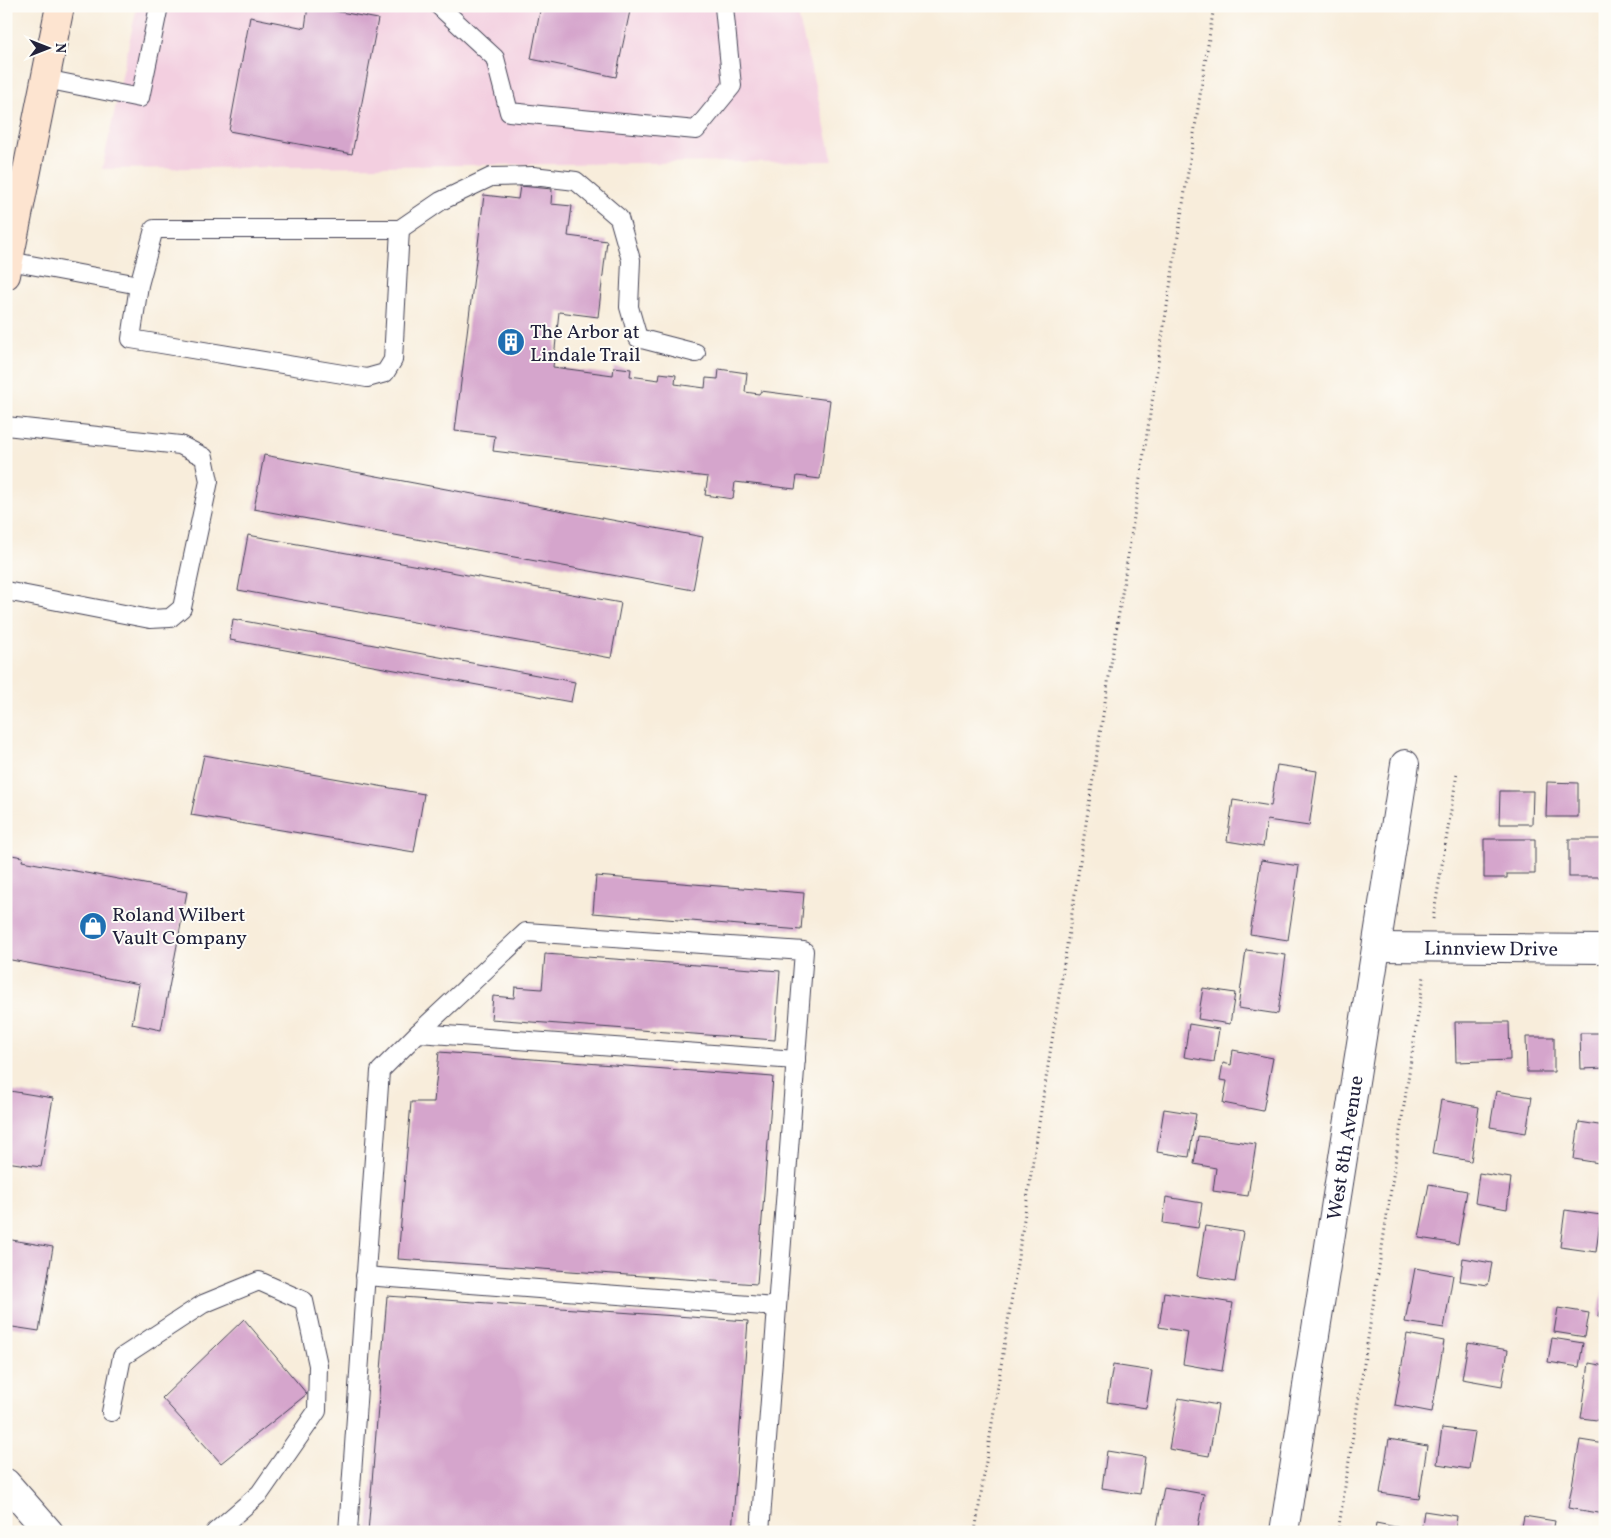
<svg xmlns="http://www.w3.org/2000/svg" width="1611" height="1538" font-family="Vollkorn,serif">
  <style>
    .built { fill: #f3cfe0 }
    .building { fill: #d5a5cc }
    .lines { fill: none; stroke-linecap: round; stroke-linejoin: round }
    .service-casing { stroke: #424053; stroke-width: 20 }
    .minor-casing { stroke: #424053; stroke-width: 30 }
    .secondary-casing { stroke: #424053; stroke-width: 30 }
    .path { stroke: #424053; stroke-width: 3; stroke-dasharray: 1 4; stroke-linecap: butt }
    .service { stroke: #fff; stroke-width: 18 }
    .minor { stroke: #fff; stroke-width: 28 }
    .secondary { stroke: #fde4d0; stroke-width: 28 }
    .labels { text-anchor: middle; stroke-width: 4; stroke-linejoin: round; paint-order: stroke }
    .poi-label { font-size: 20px; fill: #22223b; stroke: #fdfcf7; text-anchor: start }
    .street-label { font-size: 20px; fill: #22223b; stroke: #fdfcf7 }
  </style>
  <rect width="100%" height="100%" fill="#fdfcf7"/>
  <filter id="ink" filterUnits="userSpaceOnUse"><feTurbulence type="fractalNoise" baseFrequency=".02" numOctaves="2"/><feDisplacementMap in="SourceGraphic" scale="10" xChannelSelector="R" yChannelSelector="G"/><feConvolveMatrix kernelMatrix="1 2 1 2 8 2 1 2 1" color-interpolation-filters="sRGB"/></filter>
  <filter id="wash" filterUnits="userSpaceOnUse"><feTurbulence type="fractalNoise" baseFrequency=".0096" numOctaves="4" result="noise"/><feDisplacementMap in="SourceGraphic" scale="20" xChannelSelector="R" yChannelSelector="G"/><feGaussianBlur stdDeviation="1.12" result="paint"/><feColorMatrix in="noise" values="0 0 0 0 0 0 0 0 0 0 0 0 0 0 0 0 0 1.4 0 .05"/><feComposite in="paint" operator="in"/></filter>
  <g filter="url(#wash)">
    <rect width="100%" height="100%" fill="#f8eddb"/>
    <path class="built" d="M137 6H796L833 161 102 169Z"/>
    <g id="blocks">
      <g class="building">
        <path d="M308 6 378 19 352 154 229 131 250 17 305 28Z"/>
        <path d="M541 6H631L616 77 531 59Z"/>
        <path d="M520 186 552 189 551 204 572 206 568 236 607 241 598 317 559 312 553 367 613 375 614 367 631 369 630 376 659 380 660 373 676 375 675 384 705 388 706 378 718 379 719 369 747 373 745 392 759 394 761 391 830 400 820 479 797 476 795 489 735 482 733 499 705 495 708 477 493 451 495 436 455 431 484 195 518 199Z"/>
        <path d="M264 455 703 537 693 590 254 509Z"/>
        <path d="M248 535 621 603 611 658 238 590Z"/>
        <path d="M233 619 575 682 571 702 230 640Z"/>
        <path d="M204 755 424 794 414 852 191 815Z"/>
        <path d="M1277 765 1317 771 1309 826 1267 820 1263 847 1227 841 1233 800 1271 806Z"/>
        <path d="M1547 782 1578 783V817H1546Z"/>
        <path d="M1500 791H1533L1532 824H1499Z"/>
        <path d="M1484 839H1535V874H1507V878H1484Z"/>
        <rect x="1569" y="839" width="36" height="38"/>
        <path d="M6 854 23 857 22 861 187 892 161 1030 132 1024 139 984 6 959Z"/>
        <path d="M1261 860 1299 866 1288 940 1250 934Z"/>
        <path d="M596 876 804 893 801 930 593 913Z"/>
        <path d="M1246 950 1286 955 1278 1014 1238 1008Z"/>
        <path d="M545 954 780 971 775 1040 491 1019 493 996 514 998 515 987 542 989Z"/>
        <path d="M1203 988 1235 993 1230 1024 1198 1019Z"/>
        <path d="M1455 1022H1509L1510 1060 1456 1062Z"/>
        <path d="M1189 1024 1219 1029 1214 1062 1184 1057Z"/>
        <path d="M1580 1033H1605V1068L1581 1069Z"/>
        <path d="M1526 1037H1554V1072H1527Z"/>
        <path d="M1233 1050 1273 1058 1263 1111 1223 1103 1227 1081 1220 1080 1223 1063 1231 1065Z"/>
        <path d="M439 1052 773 1077 757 1284 398 1259 411 1102H434Z"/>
        <path d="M10 1091 53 1098 41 1167 6 1162V1115Z"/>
        <path d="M1496 1091 1532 1097 1526 1133 1490 1127Z"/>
        <path d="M1441 1100 1479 1107 1471 1161 1432 1154Z"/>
        <path d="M1164 1109 1196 1114 1189 1157 1157 1152Z"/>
        <path d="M1579 1122 1605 1126V1164L1574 1159Z"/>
        <path d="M1198 1136 1256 1144 1248 1196 1213 1191 1216 1168 1194 1164Z"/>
        <path d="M1479 1173 1511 1178 1507 1209 1475 1203Z"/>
        <path d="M1429 1184 1467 1191 1458 1244 1419 1238Z"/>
        <path d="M1166 1197 1202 1203 1198 1228 1163 1223Z"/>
        <path d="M1565 1210 1601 1215 1596 1252 1560 1247Z"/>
        <path d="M1205 1226 1243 1232 1235 1282 1197 1276Z"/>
        <path d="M6 1239 53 1247 39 1331 6 1326Z"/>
        <path d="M1463 1258 1492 1263 1488 1285 1460 1281Z"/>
        <path d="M1415 1268 1453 1275 1444 1328 1405 1322Z"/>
        <path d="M1604 1285H1605V1318L1598 1317Z"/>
        <path d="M1164 1292 1233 1303 1222 1371 1183 1364 1188 1332 1159 1327Z"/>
        <path d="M387 1296 748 1321 732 1532H368Z"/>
        <path d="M1558 1308 1589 1313 1585 1337 1554 1332Z"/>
        <path d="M244 1319 307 1394 221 1463 162 1398Z"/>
        <path d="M1407 1334 1444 1341 1432 1412 1395 1405Z"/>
        <path d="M1552 1338 1583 1343 1579 1367 1548 1362Z"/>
        <path d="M1468 1343 1508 1350 1502 1386 1462 1379Z"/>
        <path d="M1589 1363 1605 1366V1421L1581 1418Z"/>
        <path d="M1113 1365 1152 1371 1146 1408 1107 1402Z"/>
        <path d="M1178 1398 1218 1405 1209 1456 1169 1449Z"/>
        <path d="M1442 1428 1475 1432 1469 1469 1437 1464Z"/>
        <path d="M1389 1439 1427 1446 1419 1499 1380 1493Z"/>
        <path d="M1580 1440 1605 1444V1514L1568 1508Z"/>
        <path d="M1107 1451 1145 1457 1140 1494 1102 1488Z"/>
        <path d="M1164 1487 1204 1494 1197 1532H1156Z"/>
        <path d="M1424 1511 1457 1516 1455 1532H1421Z"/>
        <path d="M1524 1516 1555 1521 1553 1532H1521Z"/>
        <path d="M1376 1523 1416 1531V1532H1375Z"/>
      </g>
    </g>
  </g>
  <g filter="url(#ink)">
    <use href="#blocks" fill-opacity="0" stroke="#424053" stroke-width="1"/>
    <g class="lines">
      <g class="service-casing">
        <g id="service">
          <path d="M439 6 495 58 509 112 696 130 732 86 724 7"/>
          <path d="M45 79 140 98 159 6"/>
          <path d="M400 229 441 201 491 177 533 176 576 181 619 218 631 260 629 307 638 338 696 353"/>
          <path d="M9 261 139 285 131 339 367 378 385 373 393 360 400 229H154L139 285"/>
          <path d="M6 426 180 445 204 457 209 481 182 608 170 618 150 619 6 591"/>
          <path d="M418 1033 796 1060"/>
          <path d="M365 1276 777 1307"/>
          <path d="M111 1412 122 1357 203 1304 259 1281 304 1301 318 1365 317 1411 260 1493 215 1532"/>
          <path d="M348 1532 380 1071 418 1033 526 932 804 951 760 1532"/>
        </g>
      </g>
      <g class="minor-casing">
        <g id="minor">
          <path id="s1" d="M1377 947 1605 949"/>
          <path d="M6 1483 49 1532"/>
          <path id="s2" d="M1284 1532 1405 764"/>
        </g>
      </g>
      <g class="secondary-casing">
        <path id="secondary" d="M6 275 60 6"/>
      </g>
      <g class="path">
        <path d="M1433 919 1457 774"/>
        <path d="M975 1532 1214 6"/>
        <path d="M1338 1532 1424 976"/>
      </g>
      <use href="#service" class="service"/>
      <use href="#minor" class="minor"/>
      <use href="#secondary" class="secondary"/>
    </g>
  </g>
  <defs>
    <g id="building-disc" transform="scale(1.4375)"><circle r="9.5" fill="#1f6fb2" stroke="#fdfcf7"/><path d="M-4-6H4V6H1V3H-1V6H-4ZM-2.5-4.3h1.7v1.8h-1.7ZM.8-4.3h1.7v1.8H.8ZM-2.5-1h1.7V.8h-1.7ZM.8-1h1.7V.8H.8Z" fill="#fff"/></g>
    <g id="shop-disc" transform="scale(1.4375)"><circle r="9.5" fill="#1f6fb2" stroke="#fdfcf7"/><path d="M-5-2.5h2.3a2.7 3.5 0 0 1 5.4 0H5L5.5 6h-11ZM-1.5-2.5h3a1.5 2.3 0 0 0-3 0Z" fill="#fff"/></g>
  </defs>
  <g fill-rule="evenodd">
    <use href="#building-disc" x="511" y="342"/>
    <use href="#shop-disc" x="93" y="926"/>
  </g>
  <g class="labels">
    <g class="poi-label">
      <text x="530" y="338">The Arbor at<tspan x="530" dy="23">Lindale Trail</tspan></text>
      <text x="112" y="921">Roland Wilbert<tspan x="112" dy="23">Vault Company</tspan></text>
    </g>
    <g class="street-label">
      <text dy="7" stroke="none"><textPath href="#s1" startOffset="114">Linnview Drive</textPath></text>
      <text dy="7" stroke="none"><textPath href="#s2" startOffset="389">West 8th Avenue</textPath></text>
    </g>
  </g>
  <rect width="1611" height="1538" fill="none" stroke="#fdfcf7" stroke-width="25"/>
  <g transform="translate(48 48) rotate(90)" stroke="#fdfcf7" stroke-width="4" paint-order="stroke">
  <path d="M0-4L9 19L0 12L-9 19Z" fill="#22223b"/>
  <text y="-8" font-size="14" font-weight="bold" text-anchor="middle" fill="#22223b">N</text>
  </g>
</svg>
